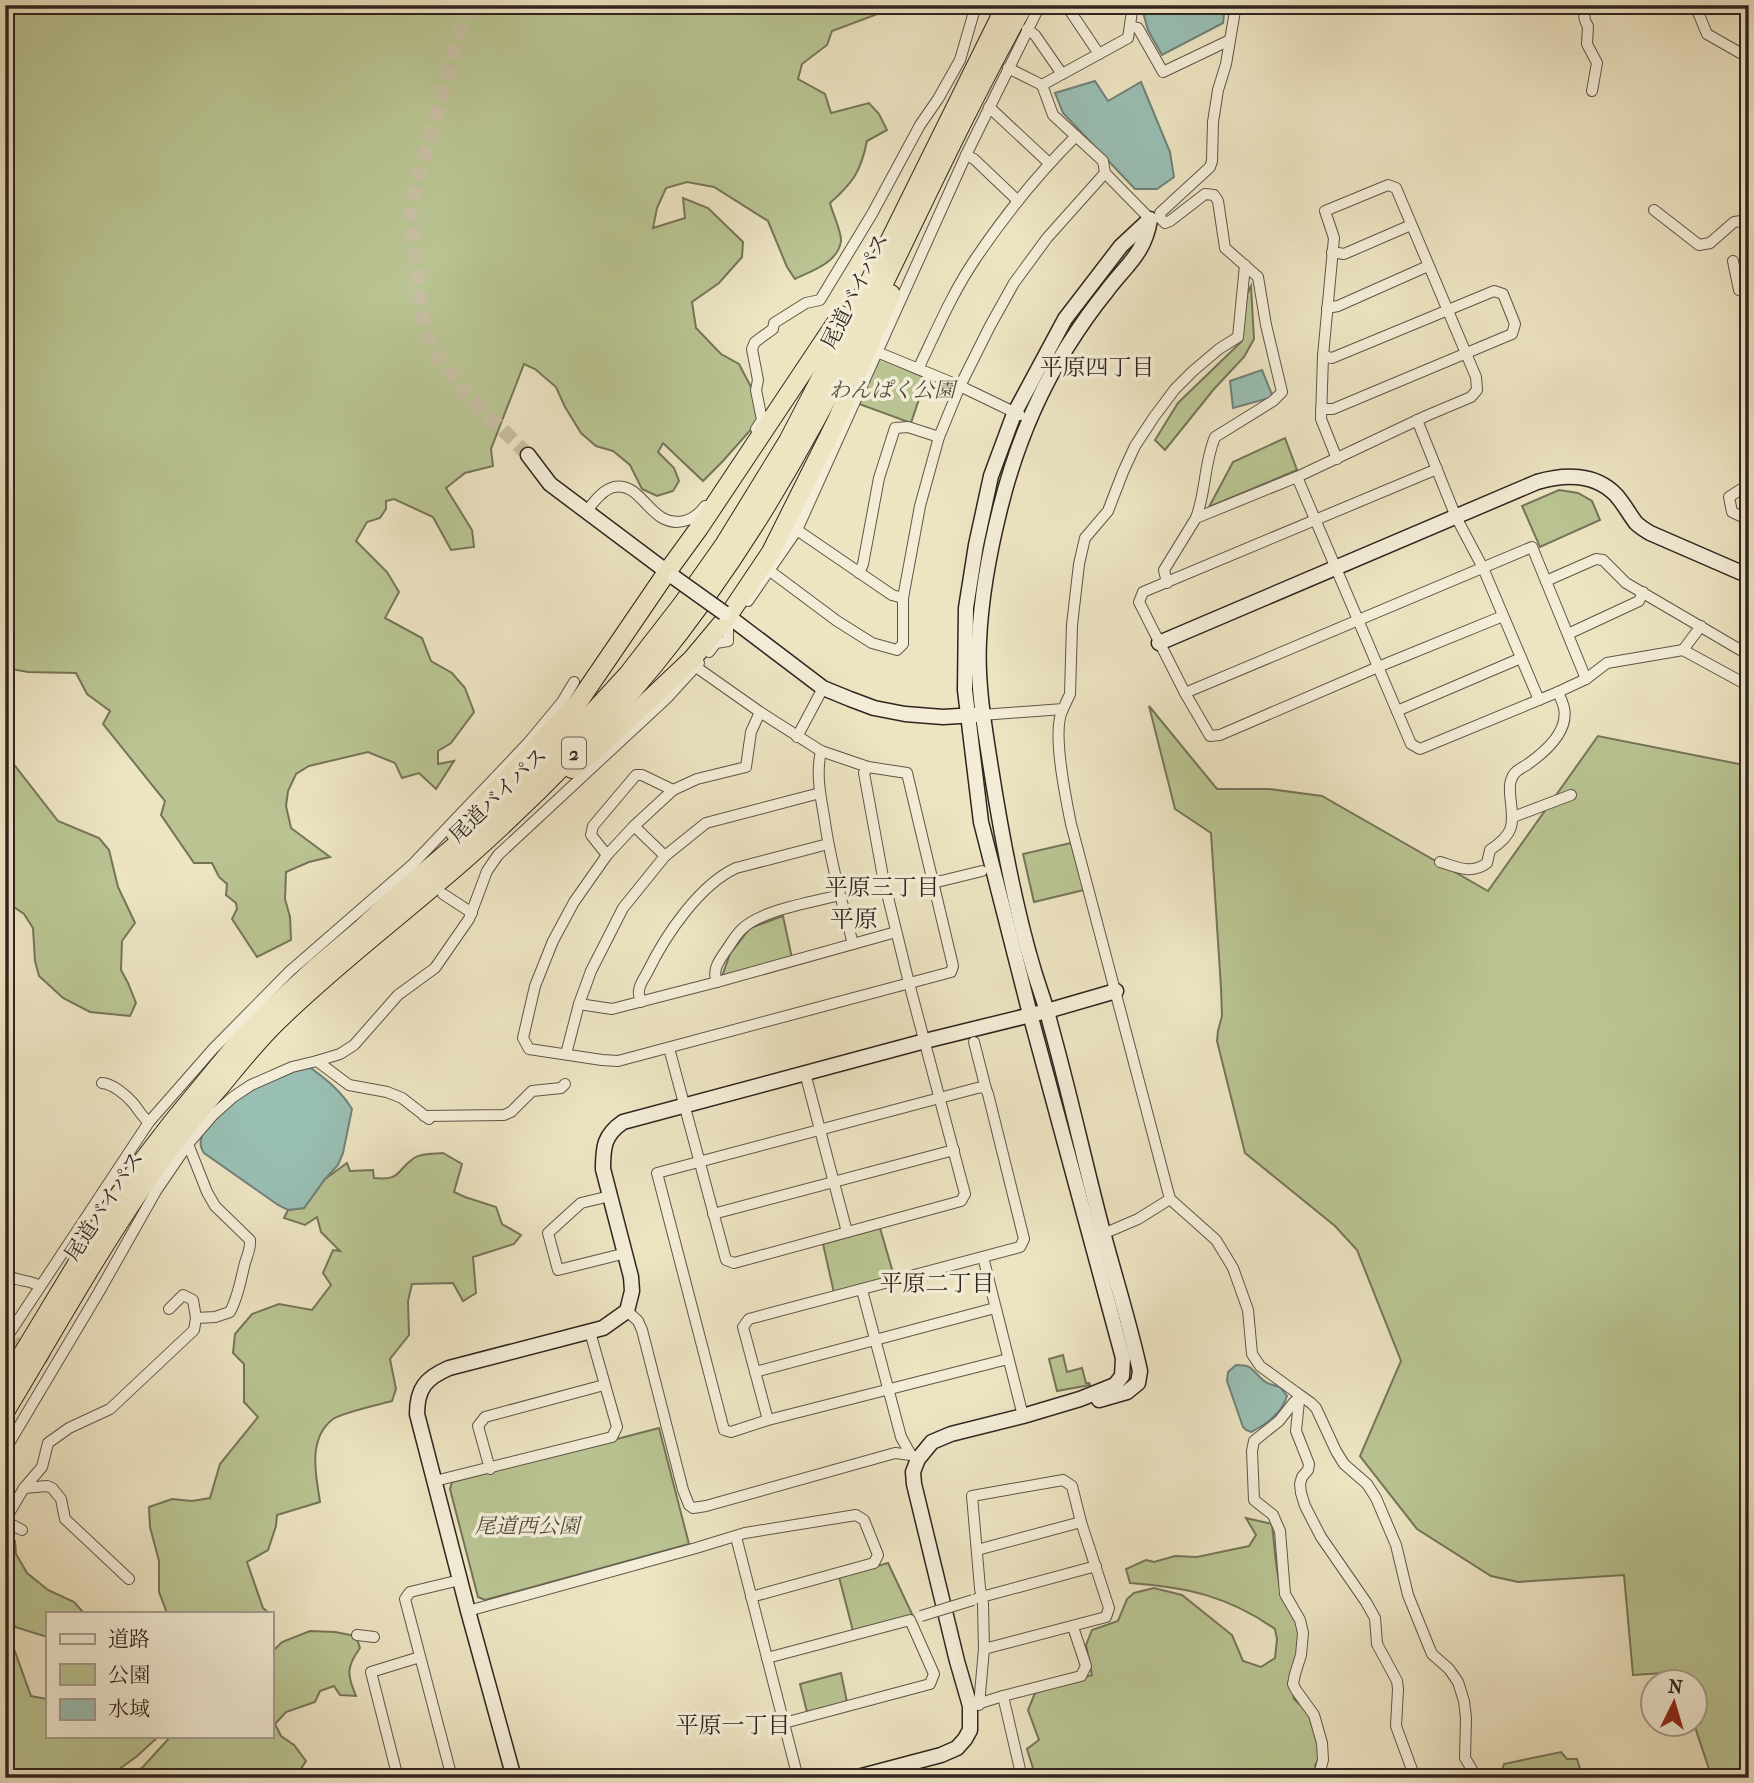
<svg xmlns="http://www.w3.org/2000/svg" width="1754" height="1783" font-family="'IM FELL French Canon','Noto Serif JP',serif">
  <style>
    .green { fill: #b9c492; stroke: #757459; stroke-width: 2 }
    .water { fill: #99bfb4; stroke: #6f8179; stroke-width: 2 }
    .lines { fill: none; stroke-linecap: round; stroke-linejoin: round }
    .street-tunnel { stroke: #c7bea2; stroke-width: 10; stroke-dasharray: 10 5; stroke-linecap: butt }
    .secondary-tunnel { stroke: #c7bea2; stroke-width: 14; stroke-dasharray: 14 7; stroke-linecap: butt }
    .street-casing { stroke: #605448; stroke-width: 12 }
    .secondary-casing { stroke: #312420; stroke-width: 17 }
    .highway-casing { stroke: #312420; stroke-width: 20 }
    .street { stroke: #f3edd7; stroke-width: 10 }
    .secondary { stroke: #f3edd7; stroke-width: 14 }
    .highway { stroke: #ede4c2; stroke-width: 18 }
    .street-bridge-casing { stroke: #605448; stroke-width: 12; stroke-linecap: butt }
    .secondary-bridge-casing { stroke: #312420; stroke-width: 17; stroke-linecap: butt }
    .street-bridge { stroke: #f3edd7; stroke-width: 10 }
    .secondary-bridge { stroke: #f3edd7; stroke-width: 14 }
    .labels { text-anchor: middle; stroke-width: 7; stroke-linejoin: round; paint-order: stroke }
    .shield { fill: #f3edd7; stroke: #6b6057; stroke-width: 2 }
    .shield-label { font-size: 19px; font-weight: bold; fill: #312420 }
    .street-label { font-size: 21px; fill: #312420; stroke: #f3edd7 }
    .park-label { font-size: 21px; font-style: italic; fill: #534c3c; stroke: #f3edd7 }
    .neighbourhood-label { font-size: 23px; fill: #312420; stroke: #f3edd7 }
    .quarter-label { font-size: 24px; fill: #312420; stroke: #f3edd7 }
  </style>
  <rect width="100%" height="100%" fill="#ede4c2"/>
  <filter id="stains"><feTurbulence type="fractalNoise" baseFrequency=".00286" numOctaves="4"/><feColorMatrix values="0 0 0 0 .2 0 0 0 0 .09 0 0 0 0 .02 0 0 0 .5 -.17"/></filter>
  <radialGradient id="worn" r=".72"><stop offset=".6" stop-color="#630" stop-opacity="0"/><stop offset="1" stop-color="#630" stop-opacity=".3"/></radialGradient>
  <g class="green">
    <path d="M5 5H887L883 12 832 31 827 45 802 64 798 79 825 94 831 113 869 103 879 114 887 130 867 141C861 171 853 183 830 203 832 212 842 233 841 241 838 263 811 271 795 279L787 267 768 221 714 187 687 182 666 188 657 208 653 228 685 218 683 198 708 208 743 242 742 257 719 283 692 302 696 328 721 354 739 364 752 389 760 413 755 425 722 462 703 481 663 443 658 452 674 468 679 481 673 491 657 496 642 489 630 465 613 451 596 446 581 433 565 407 556 387 535 369 524 364 491 449 493 466 465 473 446 488 472 530 474 547 451 550 433 517 394 499 386 501V509L380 518 367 522 356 541 387 572 399 592 385 618 422 638 431 661 452 673 465 688 474 712 451 743 438 751V764L454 761 436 789 419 773 402 778 395 763 368 752 309 766 296 774 288 791 286 806 291 828 330 857 309 862 286 872 285 899 290 917 291 940 257 957 232 919 237 909 236 903 226 895 227 884 219 877 212 863H194L161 815 165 801 103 724 110 711 87 694 76 673 28 672 5 668Z"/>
    <path d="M1251 286 1254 339 1244 357 1214 389 1165 450 1155 440 1178 403 1242 341 1247 294Z"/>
    <path d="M878 357 926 378 911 423 859 404Z"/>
    <path d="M1285 438 1297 470 1209 507 1233 462Z"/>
    <path d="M1559 490 1578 493 1592 501 1600 520 1540 547 1522 506Z"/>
    <path d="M1149 706 1217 789H1269L1322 796 1488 891 1598 736 1749 766V1778H1712L1694 1724V1682L1682 1681 1680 1672 1633 1675 1624 1575 1518 1582 1491 1576 1417 1529 1360 1456 1401 1361 1357 1250 1335 1226 1245 1153 1217 1041 1218 1031 1222 1016 1221 988 1211 833 1175 809Z"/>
    <path d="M5 753 58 821 99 838 109 850 118 887 135 923 122 941 121 970 128 983 136 1003 130 1016 90 1012 63 998 39 976 35 961 33 928 24 914 5 901Z"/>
    <path d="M1071 843 1084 890 1034 902 1023 854Z"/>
    <path d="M783 916 792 958 721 979 730 954 750 928Z"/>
    <path d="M443 1153 462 1164 454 1192 465 1197 496 1207 502 1224 521 1235 514 1244 473 1257 476 1293 463 1301 453 1283 412 1284 408 1301 409 1335 390 1359 396 1389 392 1401C381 1404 341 1413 333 1419 307 1439 316 1475 320 1502L277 1515 276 1526 268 1550 247 1562 263 1608 269 1613H167L159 1592V1561L150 1527 149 1507 172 1499 192 1501 210 1498 220 1464 258 1417 244 1402V1364L233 1353 235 1334 252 1314 279 1304 312 1310 331 1285 323 1273 333 1250 340 1251 321 1232 317 1217 305 1225 284 1218 288 1210 304 1208 325 1179 347 1163 350 1171 373 1170 374 1178C402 1181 396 1170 414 1158 421 1153 435 1154 443 1153Z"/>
    <path d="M880 1228 894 1276 834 1293 823 1244Z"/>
    <path d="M1063 1355 1067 1372 1082 1368 1086 1383H1089L1090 1385 1057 1391 1049 1359Z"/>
    <path d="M659 1428 689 1544 485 1600 478 1597 450 1489 452 1482Z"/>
    <path d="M1246 1518 1272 1524 1276 1563 1281 1594 1302 1634 1292 1686 1294 1699 1309 1713 1318 1740 1319 1758 1315 1766 1321 1778H1036L1027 1749 1039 1740 1028 1710 1035 1693 1092 1675 1086 1645 1092 1630 1118 1621 1127 1599 1134 1593 1154 1588 1182 1595 1232 1635 1243 1661 1261 1667 1275 1658 1277 1639 1275 1629C1228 1596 1186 1587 1130 1583L1126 1569 1146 1560 1154 1562 1175 1556 1197 1557 1249 1546 1256 1535Z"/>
    <path d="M5 1535 15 1541 16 1554 27 1573 48 1590 74 1602 84 1613H47V1637L15 1627 11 1614 5 1612Z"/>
    <path d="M888 1563 913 1616 853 1631 839 1577Z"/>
    <path d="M310 1631 335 1632 356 1636 360 1648C346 1667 347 1675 356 1696L340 1695 334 1686 320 1691 315 1702 286 1712 275 1724 281 1736 294 1745 306 1761 300 1770 290 1778H123L142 1768 171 1736H271V1653L282 1642Z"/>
    <path d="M5 1642 14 1649 31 1696 47 1699V1736H159L136 1757 108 1777 100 1772 90 1774 88 1778H5Z"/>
    <path d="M841 1673 847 1702 807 1712 800 1684Z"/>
    <path d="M1561 1752 1567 1759H1577L1583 1778H1489L1495 1771H1502L1504 1764Z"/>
  </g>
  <g class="water">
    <path d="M1141 5H1225L1223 23 1162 55 1148 30Z"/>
    <path d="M1095 81 1108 101 1141 82 1170 152 1174 177 1157 189H1135L1063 113 1055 93Z"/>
    <path d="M1262 370 1273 397 1233 408 1230 381Z"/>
    <path d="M311 1068C327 1080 341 1091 352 1109L343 1153 338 1165 325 1179 304 1208 288 1210 278 1205 204 1153C195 1140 205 1130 214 1120 220 1113 227 1105 234 1100 250 1088 292 1069 311 1068Z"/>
    <path d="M1236 1365C1254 1365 1251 1370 1263 1380 1268 1385 1274 1385 1280 1387L1287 1396C1282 1413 1267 1424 1251 1432L1246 1430 1243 1427 1227 1381 1228 1372Z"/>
  </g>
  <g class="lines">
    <path class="street-tunnel" d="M15 1341 49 1359"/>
    <path class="secondary-tunnel" d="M467 5 410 206 422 316 432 350 466 393 528 455"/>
    <g class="street-casing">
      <g id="street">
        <path d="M1066 5 1099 54"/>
        <path d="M1585 5C1583 12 1584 21 1588 26L1587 44 1597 63 1592 91"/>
        <path d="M1695 5 1707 34 1749 58"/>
        <path d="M1130 26 1138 28 1163 72 1230 40"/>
        <path d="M1027 29 1035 35 1062 74"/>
        <path d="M1008 68 1042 85 1053 115 1103 161 1105 173 1150 219"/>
        <path d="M1042 85 1128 38 1133 5"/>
        <path d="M989 107 1049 163"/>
        <path d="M966 155 974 159 1018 201"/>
        <path d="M1654 210 1699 245 1710 243 1734 222 1749 220"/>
        <path d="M1332 252 1344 254 1411 225"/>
        <path d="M1733 261 1739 290 1749 292"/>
        <path d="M1327 308 1338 306 1428 266"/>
        <path d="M877 352 960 386 1020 415"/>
        <path d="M918 369C936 332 952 293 976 258 1005 215 1039 173 1076 136"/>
        <path d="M1321 409H1333L1512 334 1515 324 1503 294 1494 291 1332 358 1323 356"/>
        <path d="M1417 420 1456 517 1483 568 1539 700"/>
        <path d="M756 429 762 420 756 390 758 380 752 349 755 342 773 329 774 323 806 303 820 300 872 214 920 125 938 99 960 60 976 5"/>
        <path d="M1437 469 1143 592 1139 602 1185 693 1210 736 1220 735 1378 667 1503 616"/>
        <path d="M1297 477 1411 744 1420 749 1558 692 1586 679 1607 663 1683 650 1749 686"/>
        <path d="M1749 484 1729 497 1732 512 1749 520"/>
        <path d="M586 512C593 503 602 490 614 487 643 481 650 529 684 521 693 519 699 514 705 506"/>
        <path d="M1196 518C1206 492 1204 463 1215 437L1273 401 1282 392 1266 325 1258 277 1225 248 1218 201 1214 195 1205 194 1170 221 1165 223 1161 219 1160 213 1210 167 1212 161 1213 122 1218 90 1226 64 1236 5"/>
        <path d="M797 530 892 595 903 598"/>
        <path d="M770 571 837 621 872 643 897 650 903 644V598L920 506 939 437 960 386 990 326 1014 283 1047 238 1105 173"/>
        <path d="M859 573 863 564 879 478 895 428 908 427 939 437"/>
        <path d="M1546 581 1596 559 1603 560 1626 583 1749 655"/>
        <path d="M1167 583 1164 570 1196 518 1297 477 1426 416 1471 397 1477 390 1476 377 1396 188 1388 185 1325 211 1334 238 1323 356 1321 419 1337 459"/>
        <path d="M748 601 797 530 966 155 1040 5"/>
        <path d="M1568 634 1639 601 1643 592"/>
        <path d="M1683 650 1701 626"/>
        <path d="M709 652 716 643 728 641V616"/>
        <path d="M696 667 760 712 821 751 868 767 907 773 953 966 951 972 618 1061 602 1060 529 1049 523 1038 535 986 553 941 574 902 607 855 634 826 673 790 697 779 746 767 751 732 760 712"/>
        <path d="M1185 693 1532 547 1586 679"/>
        <path d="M1063 709C1051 730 1066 799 1071 824L1170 1199 1138 1219 1103 1234"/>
        <path d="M1397 711 1521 658"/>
        <path d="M982 715 1063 709 1070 694 1072 625 1079 564 1085 538 1108 511 1123 472 1135 446 1154 417 1175 389 1193 371 1219 349 1238 337 1245 265"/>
        <path d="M797 737 823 688"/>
        <path d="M821 751C816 773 820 794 824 816 830 860 842 902 853 944"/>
        <path d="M1513 817 1571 795"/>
        <path d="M634 826 665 856"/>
        <path d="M607 855 591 835 593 826 636 775H642L673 790"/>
        <path d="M1440 862C1457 867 1471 875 1487 863L1490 850C1517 832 1513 823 1510 794 1510 788 1509 783 1512 778 1514 771 1522 768 1528 764 1545 752 1569 732 1564 708 1563 703 1560 697 1558 692"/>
        <path d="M933 883 982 871"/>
        <path d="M443 894 472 913"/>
        <path d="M717 982C712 971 718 962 725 952 730 945 735 936 741 930 760 910 813 902 840 895"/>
        <path d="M641 1002C640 998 638 994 639 991 639 985 645 977 648 971 665 936 699 885 736 868L828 844"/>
        <path d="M579 1004 612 1009 717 982 896 932"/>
        <path d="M974 1042 986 1089"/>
        <path d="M669 1048 726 1260 734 1263 961 1201 965 1194 909 983 883 877 864 773 868 767"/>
        <path d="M566 1054 579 1004 591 971 623 908 665 856 706 823 820 793"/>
        <path d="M317 1061 349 1085 387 1092 402 1098 429 1119"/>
        <path d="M805 1073 847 1232"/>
        <path d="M102 1083C113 1084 126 1095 133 1103 139 1110 141 1116 149 1122"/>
        <path d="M424 1116 504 1115 511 1112 532 1091 561 1088 565 1084"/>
        <path d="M188 1144 207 1192 215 1206 250 1240C251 1250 246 1257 244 1267 240 1283 238 1297 230 1312L215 1317 196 1318"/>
        <path d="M610 1196 581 1203 548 1233 558 1270 626 1253"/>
        <path d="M1170 1199 1216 1240 1233 1268 1248 1310 1252 1354 1260 1366 1297 1393 1299 1401 1296 1431 1309 1464 1308 1470 1302 1477 1300 1484 1301 1493 1305 1506 1321 1537 1366 1602 1375 1618 1377 1644 1397 1681 1398 1689 1396 1726 1415 1778"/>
        <path d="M713 1214 954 1150"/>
        <path d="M983 1257 1023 1416"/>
        <path d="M5 1273C14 1282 29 1279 40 1286"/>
        <path d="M862 1290 901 1437 911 1455"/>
        <path d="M627 1311 638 1321 642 1330 683 1490 689 1505 693 1508 706 1506 895 1453 911 1455 918 1459"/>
        <path d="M5 1340 149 1122 213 1049 290 971 413 864 528 743 562 702 574 682"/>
        <path d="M755 1372 995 1308"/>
        <path d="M1297 1393 1311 1403 1316 1408 1336 1451 1344 1464 1367 1484 1376 1498 1396 1545 1408 1595 1429 1647 1432 1654 1449 1669 1458 1682 1464 1701 1466 1718 1465 1758 1477 1778"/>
        <path d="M1299 1401 1294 1402 1279 1421 1254 1441 1252 1451 1254 1500 1273 1515 1280 1531 1285 1594 1300 1620 1303 1633 1301 1655 1295 1674 1293 1684 1296 1690 1314 1715 1322 1743 1323 1760 1320 1771 1323 1778"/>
        <path d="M768 1420 743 1327 749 1319 1020 1247 1024 1239 988 1094 986 1089 981 1087 657 1173 724 1430 731 1432 768 1420 1008 1359"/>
        <path d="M5 1450 99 1292 156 1191 188 1144 213 1115 233 1097 251 1085 292 1067 317 1061 340 1054 354 1045 398 995 435 968 469 919 487 871 498 855 668 697 699 663"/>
        <path d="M490 1469 478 1426 485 1417 604 1385"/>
        <path d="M435 1481 612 1437 617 1427 590 1332"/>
        <path d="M24 1488 47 1486 52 1488 61 1499 65 1519 129 1579"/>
        <path d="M5 1520 24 1488 42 1467 48 1443 69 1428 110 1409 194 1330 196 1318 193 1300 183 1295 169 1309"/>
        <path d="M5 1521 22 1530"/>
        <path d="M736 1537 798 1778"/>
        <path d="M977 1550 1081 1522"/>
        <path d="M978 1598 1096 1566"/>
        <path d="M468 1611 696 1548 745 1533 856 1515 864 1520 878 1555 874 1563 751 1597"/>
        <path d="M357 1635 374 1637"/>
        <path d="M767 1658 910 1620 934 1674 930 1684 784 1723"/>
        <path d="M1003 1696 1022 1778"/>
        <path d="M974 1705 1003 1696 1081 1676 1086 1666 1073 1627"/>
        <path d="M979 1705 984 1649 983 1604 980 1588 972 1496 1063 1480 1072 1486 1081 1522 1109 1608 1106 1617 984 1649"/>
        <path d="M398 1778 371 1672 420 1657"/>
        <path d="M452 1778 405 1599 410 1592 460 1580"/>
      </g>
    </g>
    <g class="secondary-casing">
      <g id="secondary">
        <path d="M528 455 550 484 674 577"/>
        <path d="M724 613 823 688 850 699 874 708 905 714 943 717 976 715"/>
        <path d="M1159 643 1537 482C1564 474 1595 473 1616 495 1624 504 1629 514 1636 523 1640 527 1645 530 1650 533L1749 576"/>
        <path d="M1099 1400 1127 1392 1138 1383 1140 1371C1130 1325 1116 1281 1104 1236 1085 1165 1070 1094 1050 1023 1046 1005 1039 988 1034 971 1013 901 1000 828 989 756 983 718 977 680 979 641 981 596 989 553 1000 509 1014 452 1036 397 1067 347 1079 328 1092 309 1106 292 1125 266 1144 255 1150 220"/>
        <path d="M514 1778 468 1611 417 1414C417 1388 426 1378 449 1368L603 1328 627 1311 632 1291 631 1277 603 1169C603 1147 604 1135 623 1122L925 1041 1047 1011 1116 991"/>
        <path d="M854 1778 941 1755 957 1748 965 1739 970 1730V1706L957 1661 914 1484 913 1472 918 1459 932 1442 951 1434 1023 1416 1080 1399 1115 1385 1122 1376 1123 1358 1030 1014 981 822 965 690 966 608 976 545 991 476 1014 414 1065 319 1121 246 1150 219"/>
      </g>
    </g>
    <g class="highway-casing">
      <g id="highway">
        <path d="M572 769 599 747 692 659 728 616 771 552 837 420 891 294"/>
        <path d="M455 833 577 704 667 572 699 528 841 315"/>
        <path d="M5 1383 113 1204 144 1159 174 1120 235 1046 274 1006 316 967 362 928 395 897 485 820 527 781 570 737 628 674 683 603 724 545 788 441 843 335 1006 5"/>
        <path d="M5 1412C52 1334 96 1254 148 1179 171 1144 197 1113 224 1082 243 1059 261 1036 283 1016 342 959 408 910 470 855 535 797 598 733 654 665 715 590 768 508 814 423 827 400 838 376 850 352 908 237 961 118 1024 5"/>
      </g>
    </g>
    <use href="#street" class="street"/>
    <use href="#secondary" class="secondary"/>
    <use href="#highway" class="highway"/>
    <g class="street-bridge-casing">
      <path id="street-bridge" d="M921 1616 973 1600"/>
    </g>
    <g class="secondary-bridge-casing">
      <path id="secondary-bridge" d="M675 578 724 613"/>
    </g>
    <use href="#street-bridge" class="street-bridge"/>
    <use href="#secondary-bridge" class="secondary-bridge"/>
  </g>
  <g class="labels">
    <rect class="shield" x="562" y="737.5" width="24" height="31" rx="5"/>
    <g class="shield-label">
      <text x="574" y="760">2</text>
    </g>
    <g class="street-label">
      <text transform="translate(855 291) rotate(-64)" y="7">尾道バイパス</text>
      <text transform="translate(498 795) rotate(-44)" y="7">尾道バイパス</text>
      <text transform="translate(104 1206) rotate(-57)" y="7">尾道バイパス</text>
    </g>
    <g class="park-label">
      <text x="892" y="397">わんぱく公園</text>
      <text x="527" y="1533">尾道西公園</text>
    </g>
    <g class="neighbourhood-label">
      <text x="1097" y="375">平原四丁目</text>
      <text x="882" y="895">平原三丁目</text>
      <text x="937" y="1291">平原二丁目</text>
      <text x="733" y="1733">平原一丁目</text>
    </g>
    <g class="quarter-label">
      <text x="854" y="927">平原</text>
    </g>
  </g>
  <rect width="1754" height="1783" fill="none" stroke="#ede4c2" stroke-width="28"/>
  <rect x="7" y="7" width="1740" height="1769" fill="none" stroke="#312420" stroke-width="3.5"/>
  <rect x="14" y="14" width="1726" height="1755" fill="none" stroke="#312420" stroke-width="2"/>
  <rect x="46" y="1612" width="228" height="126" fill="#f3edd7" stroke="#a59d8e" stroke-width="2"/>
  <rect x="60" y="1634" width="35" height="10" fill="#f3edd7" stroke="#a59d8e" stroke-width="2"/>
  <text x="108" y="1646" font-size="21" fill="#312420">道路</text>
  <rect x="60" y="1664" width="35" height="21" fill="#b9c492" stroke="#a59d8e" stroke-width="2"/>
  <text x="108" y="1682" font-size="21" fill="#312420">公園</text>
  <rect x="60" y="1699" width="35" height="21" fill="#99bfb4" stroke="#a59d8e" stroke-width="2"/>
  <text x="108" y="1716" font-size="21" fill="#312420">水域</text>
  <g transform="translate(1674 1703) rotate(5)"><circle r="33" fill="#f3edd7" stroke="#a59d8e" stroke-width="2"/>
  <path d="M0-5L12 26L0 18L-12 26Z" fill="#8f2418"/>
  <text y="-10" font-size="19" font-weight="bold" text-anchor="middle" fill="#312420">N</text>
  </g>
  <rect width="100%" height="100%" filter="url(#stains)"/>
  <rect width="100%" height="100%" fill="url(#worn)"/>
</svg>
